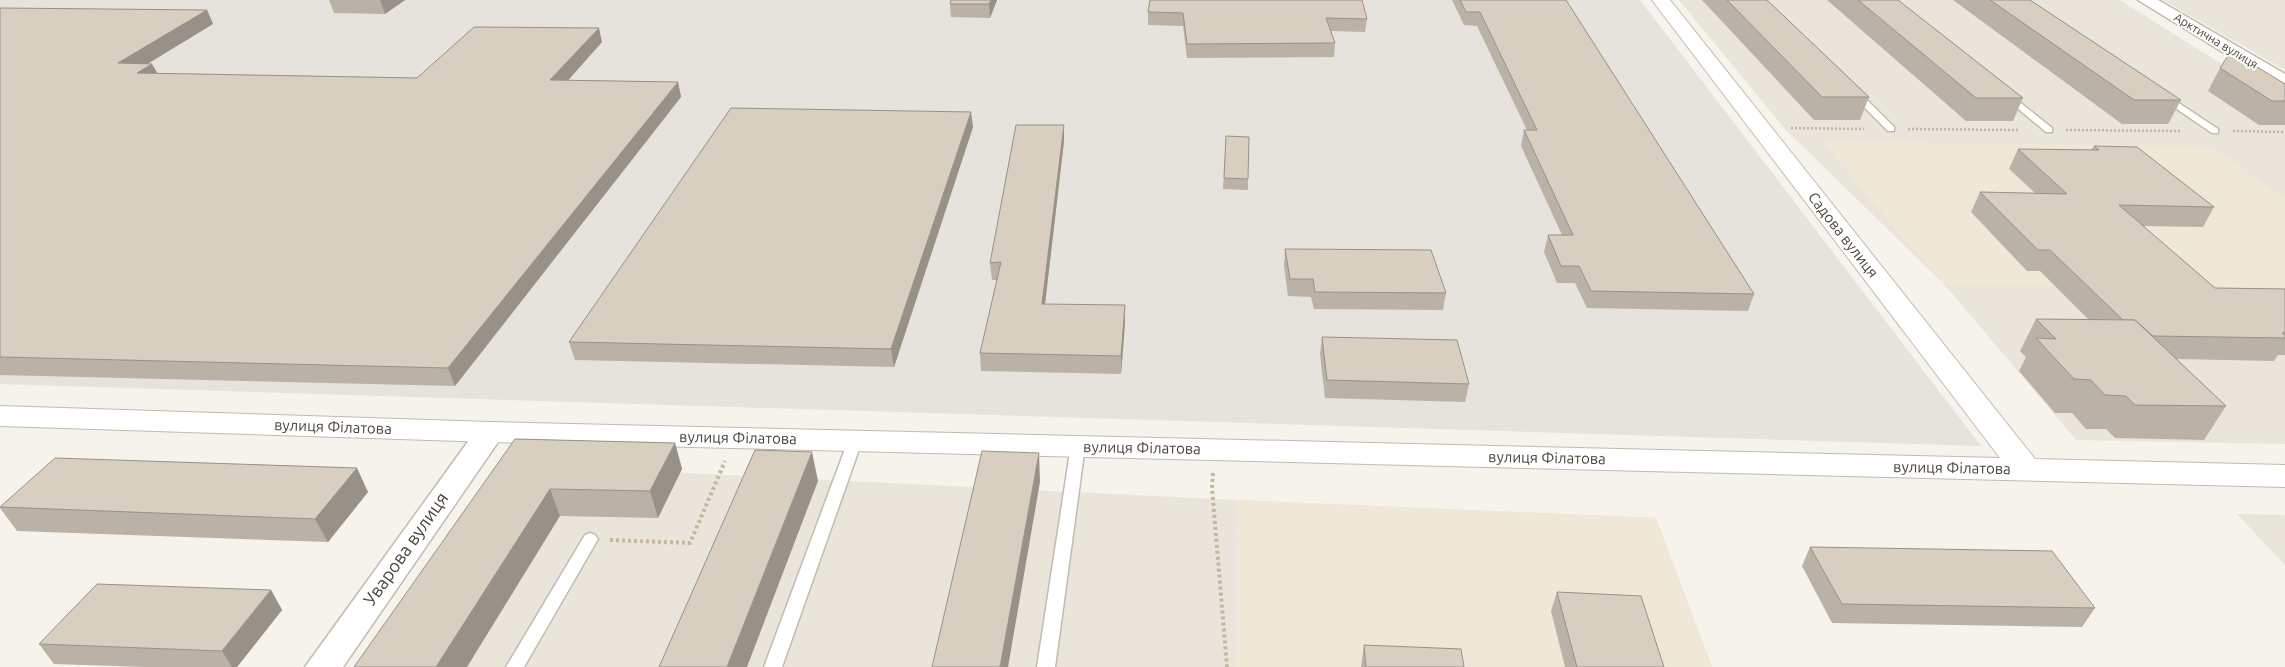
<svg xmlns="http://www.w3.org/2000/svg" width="2285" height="667" font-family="Ubuntu,sans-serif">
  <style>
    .residential { fill: #eae5da }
    .industrial { fill: #e6e2dd }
    .education { fill: #efe8d6 }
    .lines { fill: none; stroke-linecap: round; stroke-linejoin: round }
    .service-casing { stroke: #c2bbae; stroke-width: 3 }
    .minor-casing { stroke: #c2bbae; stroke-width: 3 }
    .tertiary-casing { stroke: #c2bbae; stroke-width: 2 }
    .path-far1 { stroke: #c4b79f; stroke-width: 2.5; stroke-dasharray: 2 2; stroke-linecap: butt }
    .path { stroke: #c4b79f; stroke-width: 4; stroke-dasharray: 3 3; stroke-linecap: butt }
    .service { fill: #fff; fill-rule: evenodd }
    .minor { fill: #fff; fill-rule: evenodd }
    .tertiary { fill: #fff; fill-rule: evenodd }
    .wall { fill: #bab2a6 }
    .shaded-wall { fill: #979187 }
    .building { fill: #d8cfc1; stroke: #979187 }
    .labels { text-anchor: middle; stroke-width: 4; stroke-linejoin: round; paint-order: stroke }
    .far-street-label { font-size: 12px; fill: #4b4439; stroke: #fff }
    .street-label { font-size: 15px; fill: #4b4439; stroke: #fff }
    .near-street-label { font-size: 18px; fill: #4b4439; stroke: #fff }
  </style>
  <rect width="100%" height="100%" fill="#f6f3ec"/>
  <g class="residential">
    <path d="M1679 0H2120L2285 104V444L2076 440 1944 284 1784 128Z"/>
    <path d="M2163 0H2285V70Z"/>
    <path d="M525 465 1237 500 1656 518 1712 667H393Z"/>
    <path d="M2237 514 2285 515V565Z"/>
  </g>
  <path class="industrial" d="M0 0H1640L1981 446 0 384Z"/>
  <g class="education">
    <path d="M1821 141 2213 147 2285 199V291L1944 284Z"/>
    <path d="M1237 500 1656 518 1712 667H1236Z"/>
  </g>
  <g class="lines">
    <g class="service-casing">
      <g id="service">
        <path d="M1855 90 1858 91 1894 127V131H1888L1850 93Z"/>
        <path d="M2007 92 2052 128V132H2046L2004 97V93Z"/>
        <path d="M2165 94 2218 129V133H2212L2162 99V95Z"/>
        <path d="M855 436 860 438 862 441 782 667H764L848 441 850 438Z"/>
        <path d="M1078 441 1083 443 1085 446 1055 667H1037L1071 446 1073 443Z"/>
        <path d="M590 533 595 535 598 539 524 667H506L585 535Z"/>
      </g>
    </g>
    <g class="minor-casing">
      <g id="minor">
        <path d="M2138 0H2158L2285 74V88L2278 86Z"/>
        <path d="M490 423 500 425 505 432 343 667H305L480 425Z"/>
      </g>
    </g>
    <g class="tertiary-casing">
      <path id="tertiary" d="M1652 0H1670L2035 459 2285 465V487L490 442 0 426V406L490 422 2000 458Z"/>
    </g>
    <g class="path-far1">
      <path d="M1791 128 1864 129"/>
      <path d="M1908 129 2019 130"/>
      <path d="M2066 130 2182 131"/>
      <path d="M2233 131 2285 132"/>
    </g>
    <g class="path">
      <path d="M1213 473 1212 488 1227 667"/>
      <path d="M610 540 690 543 725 461"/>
    </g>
    <use href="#service" class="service"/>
    <use href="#minor" class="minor"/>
    <use href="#tertiary" class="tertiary"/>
  </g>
  <g class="wall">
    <path d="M329 0H405L385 14 334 13Z"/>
    <path d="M997 0 990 18 951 17 950 4Z"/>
    <path d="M1150 0 1367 19 1365 32 1331 31 1335 43 1334 57 1187 58 1183 26 1148 25V12Z"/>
    <path d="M1452 0H1566L1754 294 1748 311 1587 308 1575 283H1557L1544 252 1548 235H1562L1521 146 1524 130H1527L1477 26 1464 25Z"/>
    <path d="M1702 0H1767L1869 97 1860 120H1814Z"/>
    <path d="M1827 0H1898L2023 98 2013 121H1966Z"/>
    <path d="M1953 0H2030L2181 100 2168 124H2122Z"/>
    <path d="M0 8 207 10 213 24 148 63 157 73 417 78 602 42 568 80 678 82 681 97 455 386 0 375Z"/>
    <path d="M2220 68 2285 84V125H2259L2208 91Z"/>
    <path d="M1064 125V141L1045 304 1125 323 1121 374 981 371 980 353 997 280H992L990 263Z"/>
    <path d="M973 127 894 367 575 360 569 342Z"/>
    <path d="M1226 136 1248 179V190L1223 189Z"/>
    <path d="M2094 146 2214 207 2203 227 2143 226 2215 288 2285 289V355H2278L2274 361 2176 359 2226 406 2204 440 2115 438 2106 429H2086L2072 413H2055L2019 371 2026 357 2020 351 2036 319H2088L2040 271H2027L1971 212 1980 192 2035 193 2009 169 2018 149 2091 150Z"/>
    <path d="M1285 249 1446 293 1443 310 1314 309 1311 297 1288 296 1284 266Z"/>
    <path d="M1322 337 1469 384 1465 402 1325 398 1320 354Z"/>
    <path d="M515 439 675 443 682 469 658 518 560 516Z"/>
    <path d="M368 492 328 542 17 531 0 508V507Z"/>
    <path d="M1810 547 2095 608 2082 627 1832 623 1802 566Z"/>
    <path d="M271 590 282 610 237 667H146L54 664 39 644Z"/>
    <path d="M1557 592 1664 667H1565L1551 611Z"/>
    <path d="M1364 645 1464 667H1361Z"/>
  </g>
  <g class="shaded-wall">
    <path d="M380 0H405L385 14Z"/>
    <path d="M991 0H997L990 18 989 4Z"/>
    <path d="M207 10 213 24 126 77 118 63Z"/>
    <path d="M599 28 602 42 555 95 550 80Z"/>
    <path d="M152 64 160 78 137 73Z"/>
    <path d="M678 82 681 97 455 386 448 368Z"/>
    <path d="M971 112 973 127 894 367 891 349Z"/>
    <path d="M1064 125V141L1043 321 1042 304Z"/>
    <path d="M1125 305V323L1121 374V356Z"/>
    <path d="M675 443 682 469 658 518 650 491Z"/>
    <path d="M812 452 818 481 747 667H727Z"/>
    <path d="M1039 453 1040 482 1008 667H1000Z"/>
    <path d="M357 468 368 492 328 542 315 519Z"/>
    <path d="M550 489 560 516 467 667H436Z"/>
    <path d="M271 590 282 610 237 667H232L222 651Z"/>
  </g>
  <g class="building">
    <path d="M951 0H991L989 4H950Z"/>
    <path d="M1150 0H1362L1367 19 1326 18 1335 43 1187 44 1183 13 1148 12Z"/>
    <path d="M1460 0H1566L1754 294 1591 291 1579 266H1561L1548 235H1573L1524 130H1537L1480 12H1466Z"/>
    <path d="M1727 0H1767L1869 97H1822Z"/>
    <path d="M1858 0H1898L2023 98H1976Z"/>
    <path d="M1990 0H2030L2181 100H2134Z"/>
    <path d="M0 8 207 10 118 63 152 64 137 73 417 78 474 27 599 28 550 80 678 82 448 368 0 357Z"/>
    <path d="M2231 51 2285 84V101H2272L2220 68Z"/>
    <path d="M731 108 971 112 891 349 569 342Z"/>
    <path d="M1016 125H1064L1042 304 1125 305 1121 356 980 353 1001 262 990 263Z"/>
    <path d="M1226 136 1249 137 1248 179 1224 178Z"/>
    <path d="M2094 146 2137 147 2214 207 2119 205 2215 288 2285 289V333H2282L2285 335V338L2153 336 2135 320H2123L2050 250H2038L1980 192 2067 194 2018 149 2099 150Z"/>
    <path d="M1285 249 1431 250 1446 293 1315 292 1313 279H1290Z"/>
    <path d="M2036 319 2135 320 2226 406 2135 405 2126 396 2105 395 2091 380 2074 379 2036 338 2056 339Z"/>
    <path d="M1322 337 1457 340 1469 384 1327 380Z"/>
    <path d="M515 439 675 443 650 491 550 489 436 667H354Z"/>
    <path d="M755 450 812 452 727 667H659Z"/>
    <path d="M982 451 1039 453 1000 667H932Z"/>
    <path d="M55 458 357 468 315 519 0 507Z"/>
    <path d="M1810 547 2052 551 2095 608 1842 604Z"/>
    <path d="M97 584 271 590 222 651 39 644Z"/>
    <path d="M1557 592 1641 596 1664 667H1577Z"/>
    <path d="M1364 645 1461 649 1464 667H1366Z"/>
  </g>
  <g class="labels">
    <g class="far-street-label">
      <text transform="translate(2216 41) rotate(31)" y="4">Арктична вулиця</text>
    </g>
    <g class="street-label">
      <text transform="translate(1843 235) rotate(52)" y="5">Садова вулиця</text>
      <text transform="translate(333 427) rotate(2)" y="5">вулиця Філатова</text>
      <text transform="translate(738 438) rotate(1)" y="5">вулиця Філатова</text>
      <text transform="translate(1142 448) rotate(1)" y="5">вулиця Філатова</text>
      <text transform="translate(1547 458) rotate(1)" y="5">вулиця Філатова</text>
      <text transform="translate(1952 468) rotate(1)" y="5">вулиця Філатова</text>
    </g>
    <g class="near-street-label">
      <text transform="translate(406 549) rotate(-55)" y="6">Уварова вулиця</text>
    </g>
  </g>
</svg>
